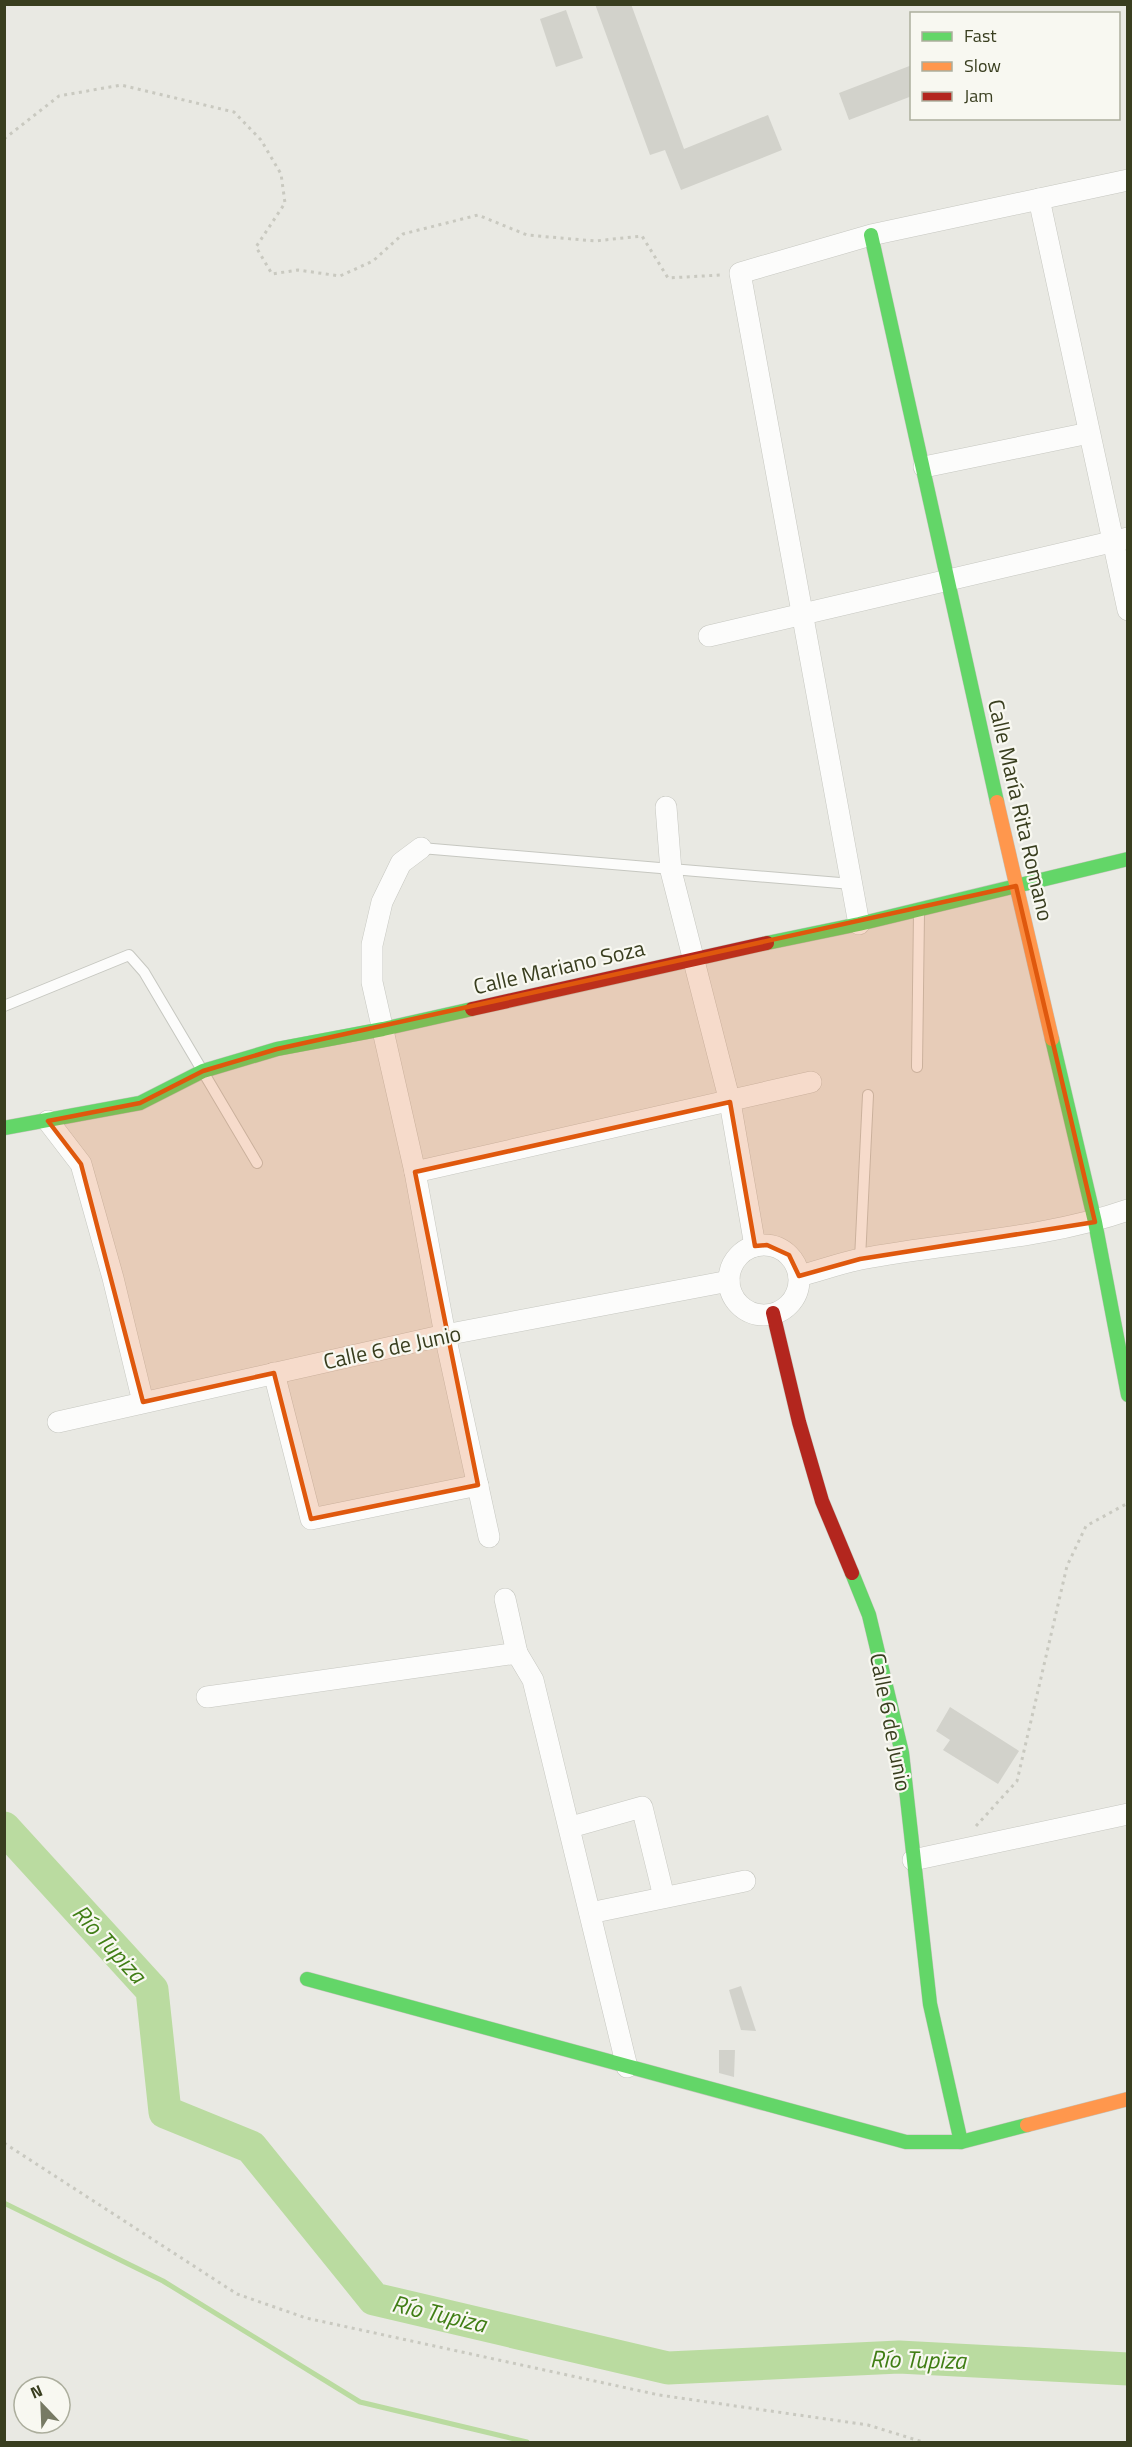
<svg xmlns="http://www.w3.org/2000/svg" width="1132" height="2447" font-family="'Titillium Web',sans-serif">
  <style>
    .lines { fill: none; stroke-linecap: round; stroke-linejoin: round }
    .stream { stroke: #badba0; stroke-width: 5 }
    .river { stroke: #badba0; stroke-width: 33 }
    .building { fill: #d2d2cb }
    .lane-casing { stroke: #c6c7c0; stroke-width: 12 }
    .street-casing { stroke: #c6c7c0; stroke-width: 22 }
    .fast-casing { stroke: #c5c5bd; stroke-width: 15 }
    .slow-casing { stroke: #c5c5bd; stroke-width: 15 }
    .jam-casing { stroke: #c5c5bd; stroke-width: 15 }
    .path { stroke: #c9c9c0; stroke-width: 3; stroke-dasharray: 3 4.5; stroke-linecap: butt }
    .lane { stroke: #fcfcfb; stroke-width: 10 }
    .street { stroke: #fcfcfb; stroke-width: 21 }
    .fast { stroke: #63d668; stroke-width: 14 }
    .slow { stroke: #ff974d; stroke-width: 14 }
    .jam { stroke: #b3261e; stroke-width: 14 }
    .marked { fill: #df580d; fill-opacity: 0.2; stroke: #df580d; stroke-width: 4.5; stroke-linejoin: round }
    .labels { text-anchor: middle; stroke-width: 4.5; stroke-linejoin: round; paint-order: stroke }
    .street-label { font-size: 22px; fill: #393e1f; stroke: #f8f8f1 }
    .water-label { font-size: 24px; font-style: italic; fill: #407e15; stroke: #f8f8f1 }
  </style>
  <rect width="100%" height="100%" fill="#e9e9e3"/>
  <g class="lines">
    <path class="stream" d="M4 2203 163 2281 360 2402 527 2442"/>
    <path class="river" d="M4 1828 152 1990 165 2112 251 2147 374 2299 668 2368 899 2357 1128 2369"/>
  </g>
  <g class="building">
    <path d="M595 4H631L684 149 768 115 782 150 681 190 665 150 650 155Z"/>
    <path d="M566 10 583 58 556 67 540 19Z"/>
    <path d="M912 65V96L849 120 839 93Z"/>
    <path d="M950 1707 1019 1751 998 1784 943 1750 950 1740 936 1731Z"/>
    <path d="M741 1986 756 2031 741 2030 729 1990Z"/>
    <path d="M719 2050H735L734 2077 719 2073Z"/>
  </g>
  <g class="lines">
    <g class="lane-casing">
      <g id="lane">
        <path d="M421 848 852 884"/>
        <path d="M4 1006 129 955 144 972 257 1163"/>
        <path d="M917 1067 919 913"/>
        <path d="M860 1259 868 1095"/>
      </g>
    </g>
    <g class="street-casing">
      <g id="street">
        <path d="M1039 199 1128 610"/>
        <path d="M924 467 1089 433"/>
        <path d="M709 636 1128 538"/>
        <path d="M666 807 671 871 730 1102 755 1246"/>
        <path d="M421 848 401 863 382 902 372 945V982L415 1172 445 1335 489 1537"/>
        <path d="M859 924 740 273 871 235 1128 180"/>
        <path d="M48 1121 81 1164 113 1278 143 1402"/>
        <path d="M415 1172 811 1082"/>
        <circle cx="764" cy="1280" r="35"/>
        <path d="M799 1276C819 1271 840 1263 861 1259 950 1242 1041 1240 1128 1210"/>
        <path d="M274 1373 311 1519 478 1485"/>
        <path d="M58 1422 445 1335 729 1281"/>
        <path d="M505 1599 517 1653 533 1680 627 2067"/>
        <path d="M207 1697 517 1653"/>
        <path d="M571 1827 642 1807 664 1897"/>
        <path d="M913 1860 1128 1814"/>
        <path d="M590 1913 745 1881"/>
      </g>
    </g>
    <g class="fast-casing">
      <g id="fast">
        <path d="M871 235 997 802"/>
        <path d="M767 943 859 924 1128 859"/>
        <path d="M1052 1039 1095 1222 1128 1395"/>
        <path d="M4 1128 140 1103 203 1071 277 1049 383 1029 472 1009"/>
        <path d="M852 1573 869 1615 902 1753 930 2004 961 2142"/>
        <path d="M307 1979 906 2142H961L1027 2125"/>
      </g>
    </g>
    <g class="slow-casing">
      <g id="slow">
        <path d="M997 802 1052 1039"/>
        <path d="M1027 2125 1128 2099"/>
      </g>
    </g>
    <g class="jam-casing">
      <g id="jam">
        <path d="M472 1009 767 943"/>
        <path d="M773 1313 799 1422 822 1501 852 1573"/>
      </g>
    </g>
    <g class="path">
      <path d="M4 139 59 96 121 85 234 112 261 140 281 174 285 203 256 247 272 274 298 270 340 276 373 261 403 234 478 215 527 235 595 241 642 236 668 278 720 275"/>
      <path d="M976 1826 1017 1781 1067 1566 1086 1526 1128 1503"/>
      <path d="M4 2143 237 2294 306 2318 659 2395 868 2425 923 2442"/>
    </g>
    <use href="#lane" class="lane"/>
    <use href="#street" class="street"/>
    <use href="#fast" class="fast"/>
    <use href="#slow" class="slow"/>
    <use href="#jam" class="jam"/>
  </g>
  <path class="marked" d="M1016 886 1095 1222 860 1259 799 1276 789 1255 767 1245 755 1246 730 1102 415 1172 478 1485 311 1519 274 1373 143 1402 81 1164 48 1121 140 1103 203 1071 277 1049Z"/>
  <g class="labels">
    <g class="street-label">
      <text transform="translate(1021 810) rotate(77)" y="8">Calle María Rita Romano</text>
      <text transform="translate(559 967) rotate(-13)" y="8">Calle Mariano Soza</text>
      <text transform="translate(392 1347) rotate(-12)" y="8">Calle 6 de Junio</text>
      <text transform="translate(891 1722) rotate(79)" y="8">Calle 6 de Junio</text>
    </g>
    <g class="water-label">
      <text transform="translate(109 1944) rotate(48)" y="8">Río Tupiza</text>
      <text transform="translate(439 2314) rotate(13)" y="8">Río Tupiza</text>
      <text transform="translate(918 2360) rotate(1)" y="8">Río Tupiza</text>
    </g>
  </g>
  <rect width="1132" height="2447" fill="none" stroke="#393e1f" stroke-width="12"/>
  <rect x="910" y="12" width="210" height="108" fill="#f8f8f1" stroke="#acae9d" stroke-width="1.5"/>
  <rect x="922" y="32" width="30" height="9" fill="#63d668" stroke="#acae9d" stroke-width="1.5"/>
  <text x="964" y="42" font-size="18" fill="#393e1f">Fast</text>
  <rect x="922" y="62" width="30" height="9" fill="#ff974d" stroke="#acae9d" stroke-width="1.5"/>
  <text x="964" y="72" font-size="18" fill="#393e1f">Slow</text>
  <rect x="922" y="92" width="30" height="9" fill="#b3261e" stroke="#acae9d" stroke-width="1.5"/>
  <text x="964" y="102" font-size="18" fill="#393e1f">Jam</text>
  <g transform="translate(42 2405) rotate(337)"><circle r="28" fill="#f8f8f1" stroke="#acae9d" stroke-width="1.5"/>
  <path d="M0-4.5L10 22L0 15L-10 22Z" fill="#777a64"/>
  <text y="-9" font-size="16" font-weight="bold" text-anchor="middle" fill="#393e1f">N</text>
  </g>
</svg>
